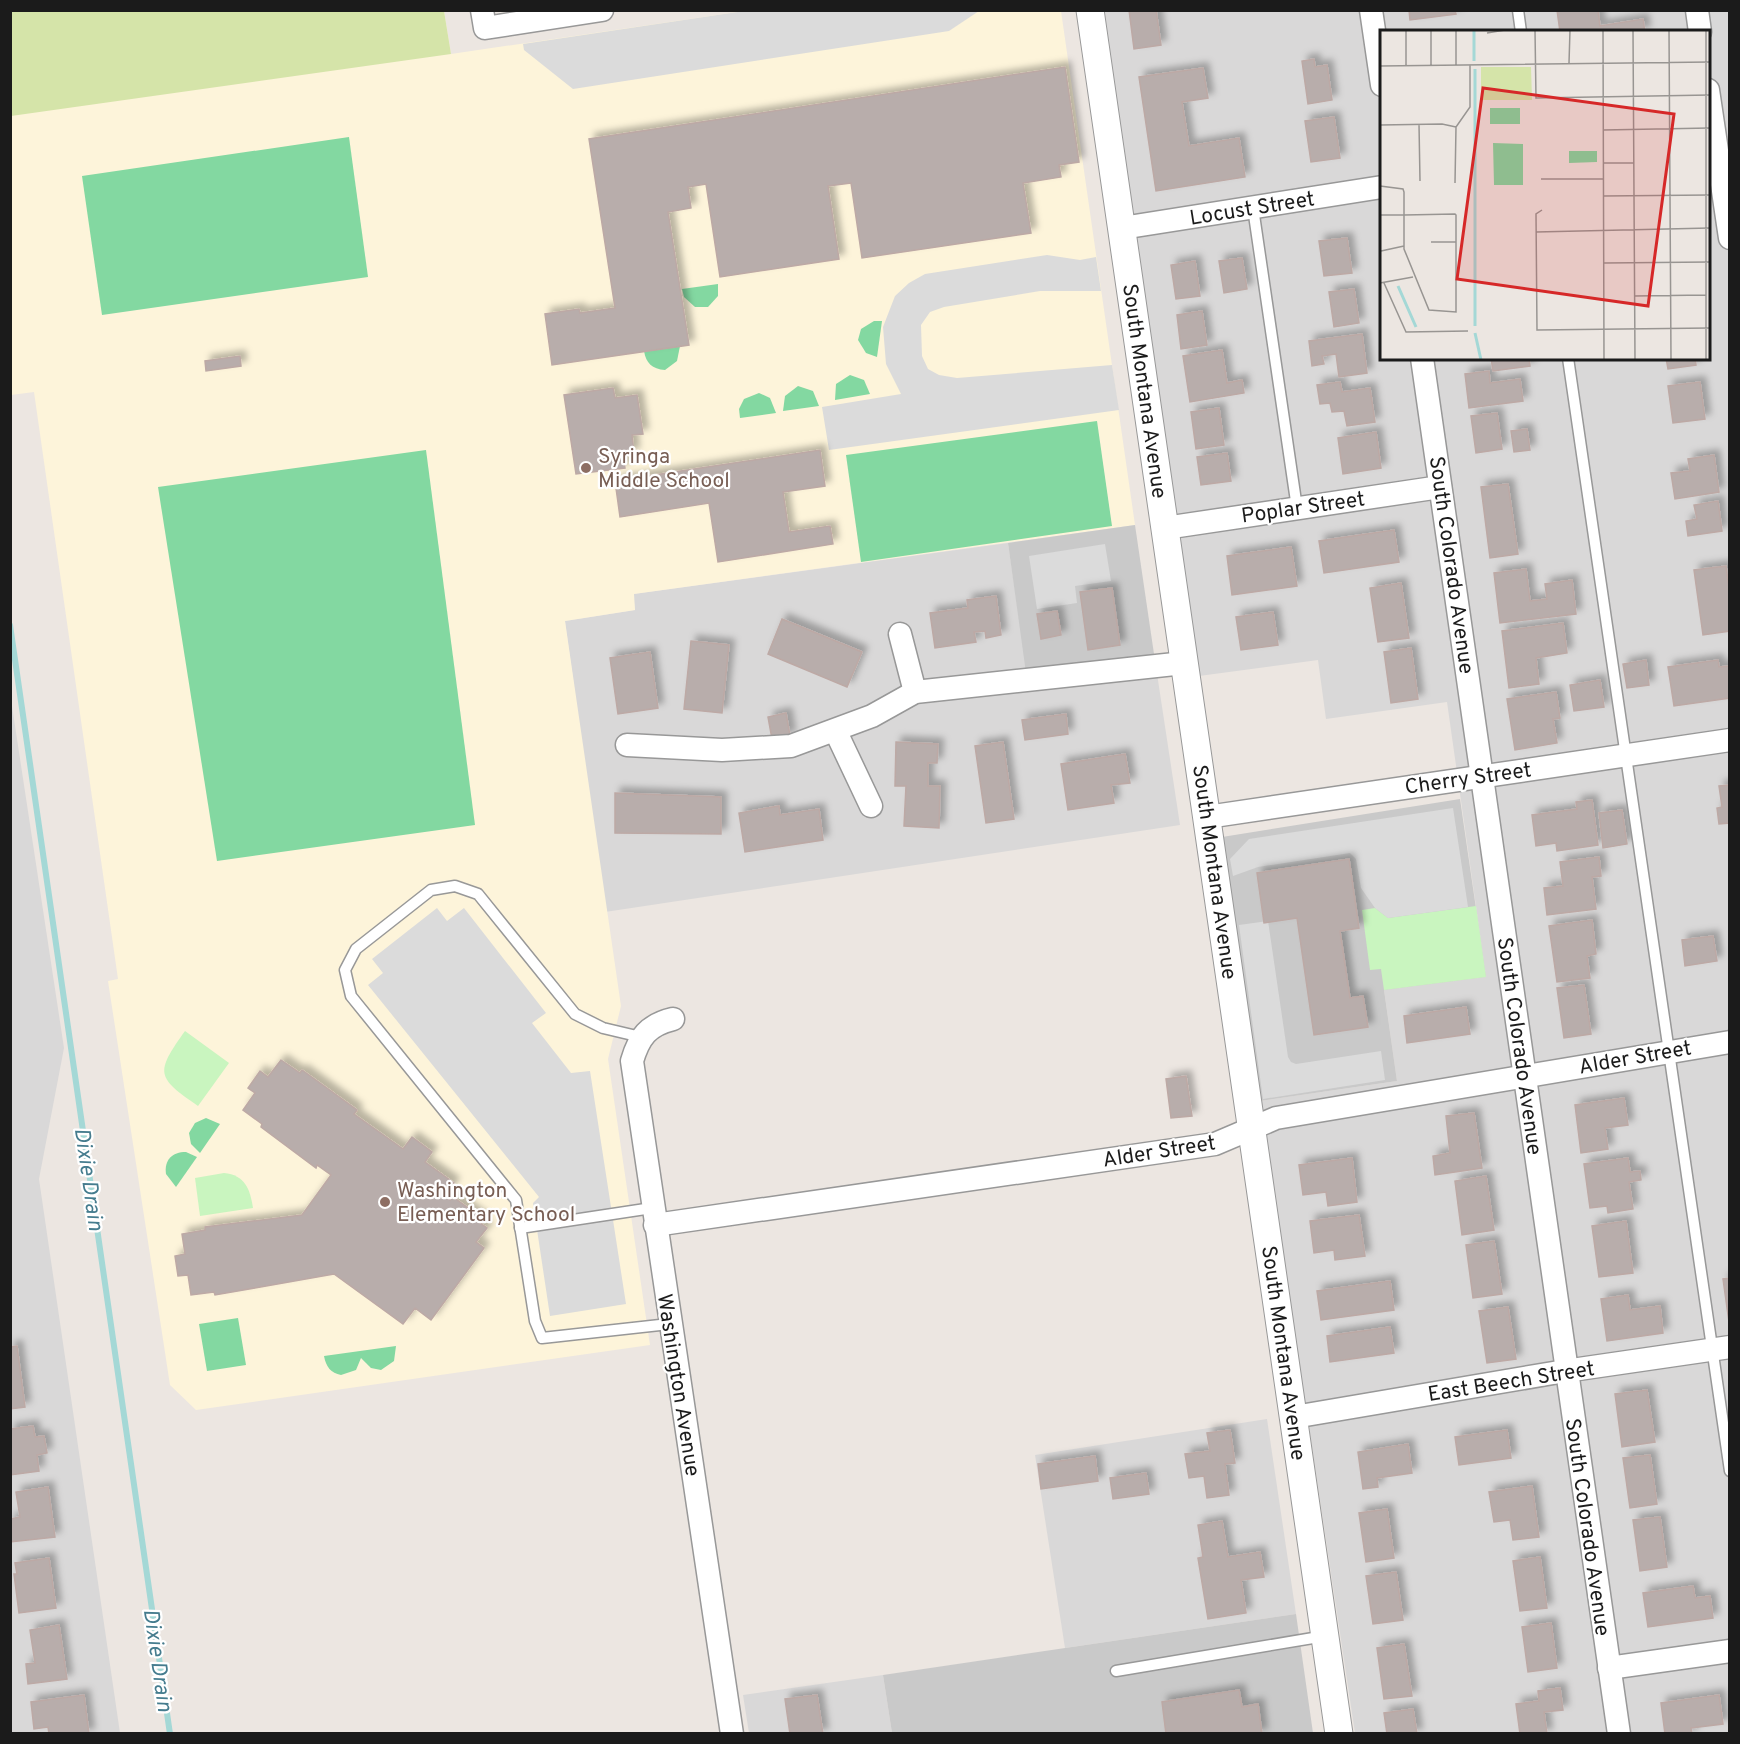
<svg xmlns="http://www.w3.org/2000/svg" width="1740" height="1744" font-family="Overpass,sans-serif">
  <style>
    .residential { fill: #d9d8d8; fill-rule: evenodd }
    .education { fill: #fdf4da }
    .religious { fill: #c9c9c9 }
    .grass { fill: #d5e4a9 }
    .park { fill: #c9f5bf }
    .pitch { fill: #83d8a1 }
    .parking { fill: #dbdbdb }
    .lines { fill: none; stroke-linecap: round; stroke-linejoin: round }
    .stream { stroke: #a4d8d6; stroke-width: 6 }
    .building { fill: #b8adab; stroke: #bda9a5; stroke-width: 1.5; filter: url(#shadow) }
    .service-casing { stroke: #989898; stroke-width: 13 }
    .minor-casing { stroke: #989898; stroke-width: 25 }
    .tertiary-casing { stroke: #989898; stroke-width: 29 }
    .service { stroke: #fff; stroke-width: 10 }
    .minor { stroke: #fff; stroke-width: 22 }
    .tertiary { stroke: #fff; stroke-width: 27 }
    .education-dot { fill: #8d6e63; stroke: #fff; stroke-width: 2 }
    .labels { text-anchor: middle; stroke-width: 4.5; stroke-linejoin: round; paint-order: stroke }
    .street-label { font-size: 21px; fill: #1b1b1b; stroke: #fff }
    .education-label { font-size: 21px; fill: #785e54; stroke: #fff; text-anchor: start }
    .water-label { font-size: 22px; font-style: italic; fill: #457c8e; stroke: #fff }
    .inset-river { fill: none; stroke: #a4d8d6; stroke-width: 3 }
    .inset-road { fill: none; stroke: #989592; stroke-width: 1.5 }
    .view { fill: #d62828; fill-opacity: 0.15; stroke: #d62828; stroke-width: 3 }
    .inset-edge { fill: none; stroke: #1b1b1b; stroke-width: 3 }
  </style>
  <defs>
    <filter id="shadow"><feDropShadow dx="5.5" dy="-5.5" stdDeviation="3" flood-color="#0004"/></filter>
  </defs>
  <rect width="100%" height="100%" fill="#ece6e1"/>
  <g class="residential">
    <path d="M1103 11H1729V1733H1355L1260 1101 1397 1081 1384 990 1486 977 1447 702 1326 719 1318 660 1199 676ZM1382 32H1708V358H1382Z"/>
    <path d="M1008 543 1027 673 1154 654 1180 825 605 912 565 621 635 610 633 594Z"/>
    <path d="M10 693 64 1048 39 1179 120 1733H11Z"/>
    <path d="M1267 1419 1296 1614 1065 1648 1035 1455Z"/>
    <path d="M883 1675 892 1733H749L743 1695Z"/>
  </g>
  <path class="education" d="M11 11H444L451 54 744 11H1061L1135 525 634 594 635 610 565 621 621 1006 608 1059 650 1345 196 1410 170 1385 108 981 118 979 34 392 11 395Z"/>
  <g class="religious">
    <path d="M1135 525 1154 654 1026 673 1008 543Z"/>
    <path d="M1460 799 1486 977 1384 990 1397 1081 1260 1101 1222 837Z"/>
    <path d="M1296 1614 1313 1733H892L883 1675Z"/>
  </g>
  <path class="grass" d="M10 11H444L451 54 11 116Z"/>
  <g class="park">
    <path d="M1476 906 1486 977 1384 990 1381 969 1370 970 1362 910 1375 908 1388 918Z"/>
    <path d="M185 1031 229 1063 198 1106C156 1077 155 1073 185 1031Z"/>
    <path d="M224 1173C245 1175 250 1189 253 1208L200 1216 195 1178Z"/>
  </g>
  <g class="pitch">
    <path d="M349 137 368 277 102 315 82 176Z"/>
    <path d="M718 284V296L708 307H695L684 297 682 289Z"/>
    <path d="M874 321H882L877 357 866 353 858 340 861 329Z"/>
    <path d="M680 346 677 361 665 370C652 369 646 363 644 351Z"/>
    <path d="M850 375 864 380 870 394 835 400 836 384Z"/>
    <path d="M798 386 813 391 819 406 783 411 785 396Z"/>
    <path d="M759 393 770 398 776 413 740 418 739 409 744 399Z"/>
    <path d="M1097 421 1112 526 861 562 846 455Z"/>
    <path d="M426 450 475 825 217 861 158 487Z"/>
    <path d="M206 1118 220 1124 200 1153 191 1144 189 1133 195 1123Z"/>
    <path d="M186 1152 197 1157 176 1187 166 1174C164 1160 172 1152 186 1152Z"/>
    <path d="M238 1318 246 1365 207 1371 199 1324Z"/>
    <path d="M396 1346 394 1361 381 1370 371 1368 361 1358 356 1370 341 1375C331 1373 326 1367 324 1356Z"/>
  </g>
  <g class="parking">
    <path d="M744 11V10L979 11 949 31 573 89 524 50 523 44Z"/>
    <path d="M1047 255 1080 260 1096 257 1101 291H1040L944 307 930 312 921 325 922 356 928 369 939 375 957 378 1112 365 1119 410 829 450 822 407 901 394 886 364 883 327 895 296 909 283 925 274Z"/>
    <path d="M1105 544 1111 581 1075 586 1077 603 1037 609 1029 556Z"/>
    <path d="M1453 808 1468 907 1388 918 1375 908 1361 888 1356 859 1350 853 1258 867 1233 876 1230 859 1249 839Z"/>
    <path d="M437 908 447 921 464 908 546 1013 532 1023 571 1073 590 1071 626 1304 550 1316 533 1203 539 1197 368 985 383 973 372 959Z"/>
    <path d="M1268 921 1288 1057 1291 1062 1296 1064 1381 1051 1385 1080 1263 1099 1239 925Z"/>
  </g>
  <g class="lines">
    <path class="stream" d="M10 625 170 1734"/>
  </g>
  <g class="building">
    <path d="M1129 10H1156L1161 45 1134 49Z"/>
    <path d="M1409 10H1455L1456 14 1410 20Z"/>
    <path d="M1557 10H1598L1600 26 1643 19 1645 32H1560Z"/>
    <path d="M1314 59 1315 67 1327 65 1332 100 1308 104 1302 61Z"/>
    <path d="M1065 67 1079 162 1059 165 1061 177 1023 183 1031 233 862 258 851 183 828 186 839 259 720 277 706 184 688 187 691 208 668 212 689 345 552 365 545 314 579 309 580 313 615 308 589 139Z"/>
    <path d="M1203 68 1208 98 1182 102 1189 146 1239 138 1245 177 1156 191 1139 77Z"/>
    <path d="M1334 117 1340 158 1311 162 1305 121Z"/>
    <path d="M1347 238 1352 273 1324 276 1319 241Z"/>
    <path d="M1242 258 1247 289 1224 293 1219 261Z"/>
    <path d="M1195 261 1200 296 1176 299 1171 265Z"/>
    <path d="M1354 289 1359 323 1334 327 1329 292Z"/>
    <path d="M1202 311 1207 345 1181 349 1177 315Z"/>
    <path d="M1362 334 1367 373 1339 377 1336 354 1322 356 1324 364 1312 366 1309 341Z"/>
    <path d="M1222 350 1227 383 1242 380 1244 393 1190 402 1183 356Z"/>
    <path d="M240 356 241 366 206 371 205 361Z"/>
    <path d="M1491 358H1529L1530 366 1493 371Z"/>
    <path d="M1666 358H1695L1696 365 1668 369Z"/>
    <path d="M1489 371 1490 383 1520 379 1523 401 1469 408 1465 374Z"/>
    <path d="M1340 382 1342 392 1370 388 1375 422 1347 426 1344 411 1332 412 1330 403 1320 404 1317 385Z"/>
    <path d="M1700 382 1705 419 1673 423 1668 386Z"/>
    <path d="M613 388 615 398 637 395 643 434 632 435 634 453 623 455 625 468 576 474 564 395Z"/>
    <path d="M1219 408 1224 445 1196 449 1191 412Z"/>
    <path d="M1497 413 1502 449 1476 453 1471 416Z"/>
    <path d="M1527 429 1530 450 1514 452 1511 431Z"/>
    <path d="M1376 432 1381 468 1343 474 1338 438Z"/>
    <path d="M820 450 825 486 783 492 789 532 830 526 833 544 718 562 709 503 620 517 615 481Z"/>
    <path d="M1227 453 1231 481 1201 485 1197 457Z"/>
    <path d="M1714 455 1719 492 1675 499 1671 473 1690 471 1688 459Z"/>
    <path d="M1508 484 1518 554 1490 558 1481 487Z"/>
    <path d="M1718 501 1722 531 1688 536 1686 521 1697 519 1694 505Z"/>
    <path d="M1394 530 1399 562 1324 573 1319 541Z"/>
    <path d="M1291 547 1297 586 1232 595 1227 556Z"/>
    <path d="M1726 566 1730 595V631L1703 635 1694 570Z"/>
    <path d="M1526 569 1530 601 1547 599 1545 584 1572 580 1576 614 1500 623 1494 573Z"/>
    <path d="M1401 583 1409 638 1378 642 1370 588Z"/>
    <path d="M1112 588 1120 645 1088 650 1080 592Z"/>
    <path d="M996 596 1001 635 986 638 985 631 974 632 976 642 935 648 930 613 968 608 967 600Z"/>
    <path d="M1057 611 1061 635 1041 639 1037 614Z"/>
    <path d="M1273 612 1278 645 1241 650 1236 617Z"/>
    <path d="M782 619 862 652 847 687 768 654Z"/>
    <path d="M1563 623 1567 653 1536 658 1539 684 1509 688 1502 631Z"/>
    <path d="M691 641 729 645 722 713 684 709Z"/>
    <path d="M1411 648 1418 699 1391 703 1384 652Z"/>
    <path d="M650 652 658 708 618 714 610 658Z"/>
    <path d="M1646 660 1649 685 1627 688 1623 664Z"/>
    <path d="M1718 660 1719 667 1730 666V698L1674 706 1668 667Z"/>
    <path d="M1600 680 1604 707 1574 711 1570 685Z"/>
    <path d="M1556 692 1560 718 1553 719 1557 743 1515 750 1507 699Z"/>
    <path d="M786 713 790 736 772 739 768 717Z"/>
    <path d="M1066 714 1068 734 1025 740 1022 720Z"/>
    <path d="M896 742 938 744 937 763H928V786H940L939 828 904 826 906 786H895Z"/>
    <path d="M1003 742 1014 819 986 823 975 746Z"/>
    <path d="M1125 754 1130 783 1111 785 1114 803 1068 810 1061 764Z"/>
    <path d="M1730 785V823L1719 824 1717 808 1722 807 1719 786Z"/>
    <path d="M615 793 721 797V834L615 833Z"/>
    <path d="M1592 800 1598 845 1557 851 1556 843 1536 846 1532 815 1577 809 1576 802Z"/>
    <path d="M779 806 780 815 819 809 823 840 745 852 739 813Z"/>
    <path d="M1622 810 1627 844 1603 848 1599 813Z"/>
    <path d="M1599 857 1601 876 1592 877 1596 909 1547 915 1544 888 1563 886 1560 862Z"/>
    <path d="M1349 859 1359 928 1340 931 1350 998 1363 996 1368 1027 1314 1035 1297 918 1264 923 1257 873Z"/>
    <path d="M1592 920 1596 954 1587 956 1590 978 1557 982 1549 926Z"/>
    <path d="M1713 936 1717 961 1685 966 1682 940Z"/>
    <path d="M1584 985 1591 1034 1564 1038 1557 988Z"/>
    <path d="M1466 1007 1470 1034 1407 1043 1404 1016Z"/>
    <path d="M281 1060 300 1073 302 1070 357 1110 354 1114 403 1149 412 1137 432 1152 425 1162 454 1183 444 1196 450 1200 453 1197 483 1219 480 1223 487 1228 476 1242 484 1248 431 1320 415 1308 403 1324 334 1274 215 1295 214 1292 191 1295 188 1275 178 1276 175 1256 185 1254 182 1234 205 1230V1227L302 1215 331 1175 317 1165 316 1168 261 1127 262 1124 243 1110 255 1093 248 1088 260 1071 268 1077Z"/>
    <path d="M1186 1076 1192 1116 1171 1118 1166 1079Z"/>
    <path d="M1624 1098 1628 1125 1605 1128 1608 1149 1581 1153 1575 1105Z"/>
    <path d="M1474 1113 1482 1168 1435 1175 1433 1156 1450 1153 1446 1116Z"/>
    <path d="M1352 1158 1357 1202 1328 1206 1326 1192 1303 1195 1299 1165Z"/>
    <path d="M1628 1158 1630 1172 1640 1171 1641 1180 1629 1182 1633 1209 1608 1213 1607 1206 1590 1208 1584 1164Z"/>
    <path d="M1486 1176 1494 1230 1462 1235 1455 1181Z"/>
    <path d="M1359 1215 1365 1256 1335 1260 1334 1250 1314 1253 1310 1221Z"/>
    <path d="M1626 1221 1633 1273 1599 1277 1592 1226Z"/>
    <path d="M1494 1241 1502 1294 1473 1298 1466 1245Z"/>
    <path d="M1730 1278V1322H1729L1723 1279Z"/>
    <path d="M1390 1281 1394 1310 1321 1320 1317 1291Z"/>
    <path d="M1628 1295 1630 1310 1660 1306 1663 1333 1607 1341 1601 1299Z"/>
    <path d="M1508 1307 1516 1359 1487 1363 1479 1311Z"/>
    <path d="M1390 1327 1394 1353 1330 1362 1327 1336Z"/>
    <path d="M17 1346 25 1407 10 1409V1347Z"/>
    <path d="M1647 1390 1655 1442 1622 1447 1615 1394Z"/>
    <path d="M33 1426 35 1437 44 1436 47 1453 37 1455 39 1471 10 1475V1429Z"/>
    <path d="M1230 1430 1235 1463 1225 1464 1229 1495 1207 1498 1204 1476 1189 1478 1185 1454 1210 1451 1207 1433Z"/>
    <path d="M1507 1430 1511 1458 1459 1465 1455 1437Z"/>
    <path d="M1408 1444 1412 1473 1377 1478 1378 1487 1363 1489 1358 1452Z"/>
    <path d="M1650 1455 1657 1504 1630 1508 1623 1458Z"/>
    <path d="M1095 1456 1098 1481 1041 1489 1038 1464Z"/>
    <path d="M1146 1473 1149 1494 1113 1499 1110 1478Z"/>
    <path d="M1532 1486 1539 1537 1513 1540 1510 1520 1494 1522 1489 1492Z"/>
    <path d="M48 1487 55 1537 10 1542V1519L20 1517 16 1492Z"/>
    <path d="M1387 1509 1394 1558 1366 1562 1359 1513Z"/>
    <path d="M1660 1517 1667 1567 1640 1571 1633 1520Z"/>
    <path d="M1222 1521 1228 1557 1260 1552 1264 1577 1241 1580 1246 1613 1208 1619 1198 1558 1203 1557 1198 1525Z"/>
    <path d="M1540 1557 1547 1608 1520 1611 1513 1561Z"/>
    <path d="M49 1558 56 1608 19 1613 14 1574H17L15 1563Z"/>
    <path d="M1396 1572 1403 1620 1373 1624 1366 1576Z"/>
    <path d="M1693 1586 1695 1598 1710 1596 1713 1618 1648 1627 1643 1593Z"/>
    <path d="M1551 1623 1557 1668 1528 1672 1522 1627Z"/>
    <path d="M59 1625 67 1679 28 1684 26 1664 35 1663 30 1630Z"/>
    <path d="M1404 1644 1412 1696 1384 1699 1377 1648Z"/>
    <path d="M1560 1688 1563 1710 1544 1712 1547 1734H1520L1516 1704 1539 1701 1538 1691Z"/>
    <path d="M1239 1690 1242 1707 1258 1704 1262 1734H1166L1162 1702Z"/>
    <path d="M84 1695 89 1734H49L48 1727 34 1729 31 1702Z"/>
    <path d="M817 1695 823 1734H790L785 1699Z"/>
    <path d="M1719 1695 1723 1724 1691 1728 1692 1734H1665L1661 1703Z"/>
    <path d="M1413 1709 1417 1734H1387L1384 1713Z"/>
  </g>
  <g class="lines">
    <g class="service-casing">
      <g id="service">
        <path d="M1518 10 1521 32"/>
        <path d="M1253 208 1297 508"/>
        <path d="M1568 358 1730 1471"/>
        <path d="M641 1037 603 1028 575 1014 478 894 455 886 431 890 356 949 345 970 351 996 516 1200 535 1321 542 1338 669 1324"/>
        <path d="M520 1228 652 1208"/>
        <path d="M1116 1671 1325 1636"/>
      </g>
    </g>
    <g class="minor-casing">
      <g id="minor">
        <path d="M482 10 485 28 602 10"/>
        <path d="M1371 10 1382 85"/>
        <path d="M1697 10 1700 32"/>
        <path d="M1708 90 1730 238"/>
        <path d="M1122 228 1382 187"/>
        <path d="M1422 358 1619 1734"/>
        <path d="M1165 528 1440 487"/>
        <path d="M900 634 915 692"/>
        <path d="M836 732 871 806"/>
        <path d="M627 745 722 750 791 746 872 716 915 692 1184 663"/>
        <path d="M1207 817 1730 740"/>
        <path d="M673 1019C648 1025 639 1037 632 1061L732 1734"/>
        <path d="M655 1225 1215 1144 1276 1118 1730 1042"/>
        <path d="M1294 1417 1565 1371 1730 1347"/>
        <path d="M1609 1668 1730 1651"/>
      </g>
    </g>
    <g class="tertiary-casing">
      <path id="tertiary" d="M1090 10 1339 1734"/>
    </g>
    <use href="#service" class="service"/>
    <use href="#minor" class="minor"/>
    <use href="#tertiary" class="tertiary"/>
  </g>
  <g class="education-dot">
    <circle cx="586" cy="468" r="6"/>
    <circle cx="385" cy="1202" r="6"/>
  </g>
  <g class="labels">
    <g class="street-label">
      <text transform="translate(1252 208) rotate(-9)" y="7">Locust Street</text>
      <text transform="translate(1145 391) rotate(82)" y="7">South Montana Avenue</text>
      <text transform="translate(1303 507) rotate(-8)" y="7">Poplar Street</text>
      <text transform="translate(1452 565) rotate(82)" y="7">South Colorado Avenue</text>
      <text transform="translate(1468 778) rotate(-8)" y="7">Cherry Street</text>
      <text transform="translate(1215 872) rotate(82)" y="7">South Montana Avenue</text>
      <text transform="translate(1520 1046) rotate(82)" y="7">South Colorado Avenue</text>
      <text transform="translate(1635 1057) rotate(-10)" y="7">Alder Street</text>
      <text transform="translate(1159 1151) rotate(-9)" y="7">Alder Street</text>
      <text transform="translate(1284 1353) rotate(82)" y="7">South Montana Avenue</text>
      <text transform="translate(1511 1381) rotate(-9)" y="7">East Beech Street</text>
      <text transform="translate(679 1385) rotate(81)" y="7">Washington Avenue</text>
      <text transform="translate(1588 1527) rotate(82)" y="7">South Colorado Avenue</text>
    </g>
    <g class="education-label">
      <text x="598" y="463">Syringa<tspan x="598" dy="24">Middle School</tspan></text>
      <text x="397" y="1197">Washington<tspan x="397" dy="24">Elementary School</tspan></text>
    </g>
    <g class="water-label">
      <text transform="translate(90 1179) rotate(82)" y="8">Dixie Drain</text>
      <text transform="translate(159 1660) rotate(82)" y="8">Dixie Drain</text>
    </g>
  </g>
  <g transform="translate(1380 30)">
    <rect width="330" height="330" fill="#ece6e1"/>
    <path d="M101 37H151L152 70H101Z" fill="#d5e4a9"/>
    <path d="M110 78H140V94H110ZM113 113 143 114V155H114ZM189 121H217V132L189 133Z" fill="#83d8a1"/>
    <path class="inset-river" d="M94 0V31M95 39V296M18 256 36 297M95 303 101 330"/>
    <path class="inset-road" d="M26 0V36M51 0V35M76 0V35M155 0 156 68 330 65M214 0H253M223 0 224 330M253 0 255 330M289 0 291 330M326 0V330M107 3 125 0M189 33 190 0M0 36 330 32M39 94 40 151M0 95 62 94 76 97M223 100 330 98M223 133H254M161 149H223M75 153 76 97 90 77V35M0 156 23 159 24 162V219L49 280 76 282V185L75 184 24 185H0M223 166 330 165M162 180 156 184 157 300 330 298M156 202 330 198M51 212H76M1 221 24 216M224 233 330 232M0 253 33 247M4 253 26 302 88 301M254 266 326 265"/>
    <path class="view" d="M103 58 294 84 268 276 77 249Z"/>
    <rect width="330" height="330" class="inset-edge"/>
  </g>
  <rect width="1740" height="1744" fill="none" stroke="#1b1b1b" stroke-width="24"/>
</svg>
